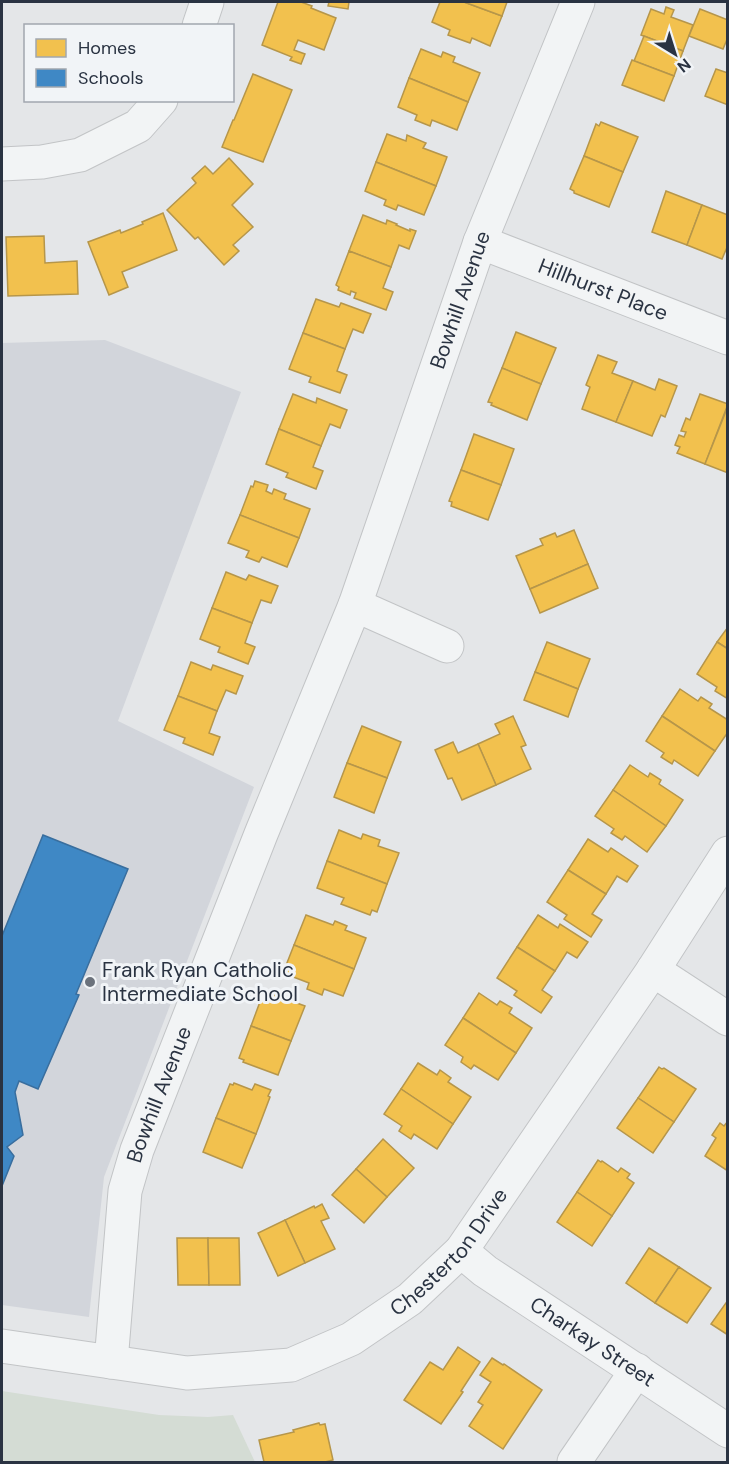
<svg xmlns="http://www.w3.org/2000/svg" width="729" height="1464" font-family="'DM Sans',sans-serif">
  <style>
    .built { fill: #d2d5db }
    .green { fill: #d4dcd4 }
    .homes { fill: #f2c14e; stroke: #b6964a; stroke-width: 1.5 }
    .schools { fill: #3f88c5; stroke: #396e9e; stroke-width: 1.5 }
    .lines { fill: none; stroke-linecap: round; stroke-linejoin: round }
    .minor-casing { stroke: #c2c4c6; stroke-width: 35 }
    .minor { stroke: #f2f4f5; stroke-width: 33 }
    .poi-dot { fill: #6b727c; stroke: #f1f4f7; stroke-width: 2 }
    .labels { text-anchor: middle; stroke-width: 6; stroke-linejoin: round; paint-order: stroke }
    .street-label { font-size: 21px; fill: #2a3342; stroke: #f1f4f7 }
    .poi-label { font-size: 21px; fill: #2a3342; stroke: #f1f4f7; text-anchor: start }
  </style>
  <rect width="100%" height="100%" fill="#e4e6e8"/>
  <path class="built" d="M105 340 241 392 118 721 254 787 104 1177 89 1317 2 1305V343Z"/>
  <path class="green" d="M2 1391 159 1415 208 1417 233 1415 255 1462H2Z"/>
  <g class="homes">
    <path d="M278 2H301L312 6 311 8 336 18 324 50 298 40 294 50 305 54 301 64 290 60 292 57 262 45Z"/>
    <path d="M329 2H349L348 9 328 6Z"/>
    <path d="M440 2H464L502 16 490 46 472 38 470 43 448 35 450 30 432 22Z"/>
    <path d="M464 2H507L502 16Z"/>
    <path d="M666 7 674 10 671 17 693 25 683 51 641 35 651 9 664 14Z"/>
    <path d="M700 9 728 20V37L723 49 689 36Z"/>
    <path d="M644 36 683 51 674 76 634 61Z"/>
    <path d="M421 49 441 57 443 52 455 57 453 62 480 73 468 102 409 78Z"/>
    <path d="M632 60 674 76 664 101 622 85Z"/>
    <path d="M716 69 728 73V105L705 96Z"/>
    <path d="M253 74 292 90 263 162 222 147 233 120H234Z"/>
    <path d="M409 78 468 102 457 130 432 120 430 126 415 120 417 115 398 107Z"/>
    <path d="M601 122 638 137 623 172 584 156 596 124 599 126Z"/>
    <path d="M387 134 406 141 407 135 426 143 423 148 447 157 436 186 376 162Z"/>
    <path d="M584 156 623 172 609 207 574 193V191L570 189Z"/>
    <path d="M229 158 253 184 232 205 253 227 233 245 239 251 224 265 198 237 195 239 167 210 196 183 192 178 205 166 213 174Z"/>
    <path d="M376 162 436 186 424 215 398 205 396 210 384 205 386 200 365 191Z"/>
    <path d="M666 191 702 205 687 245 652 232Z"/>
    <path d="M702 205 728 215V245L722 259 687 245Z"/>
    <path d="M163 213 177 250 122 272 128 287 109 295 88 242 120 230 121 233 143 224 142 222Z"/>
    <path d="M363 215 386 224 387 220 397 224 396 225 410 231V229L416 231 409 249 399 245 391 267 349 251Z"/>
    <path d="M44 236 45 263 77 261 78 294 8 296 6 237Z"/>
    <path d="M349 251 391 267 383 288 393 292 386 310 354 298 356 293 351 291 350 295 338 290 339 287 336 285Z"/>
    <path d="M316 299 339 307 341 303 371 314 363 333 353 329 345 349 303 333Z"/>
    <path d="M516 332 556 348 541 384 502 368Z"/>
    <path d="M303 333 345 349 337 371 347 375 340 393 309 382 311 377 289 369Z"/>
    <path d="M598 355 617 362 612 373 633 381 616 422 582 409 590 387 586 385Z"/>
    <path d="M502 368 541 384 527 420 491 405 492 403 488 402Z"/>
    <path d="M659 379 677 386 665 417 661 415 652 436 616 422 633 381 655 390Z"/>
    <path d="M293 394 316 403 317 398 347 410 340 428 330 424 321 446 279 429Z"/>
    <path d="M700 394 728 404 705 464 677 453 680 447 675 445 679 435 684 437 686 432 681 431 686 418 690 420Z"/>
    <path d="M728 406V473L705 464Z"/>
    <path d="M279 429 321 446 313 467 323 471 316 489 286 477 288 473 266 464Z"/>
    <path d="M474 434 514 449 501 485 461 470Z"/>
    <path d="M461 470 501 485 488 520 451 506 452 502 449 501Z"/>
    <path d="M255 481 268 485 266 491 272 494 274 489 286 494 284 499 310 509 299 538 240 515 251 486 253 487Z"/>
    <path d="M240 515 299 538 287 567 262 557 259 562 246 557 249 551 228 543Z"/>
    <path d="M574 530 588 564 530 589 516 556 543 545 540 539 555 533 557 537Z"/>
    <path d="M588 564 598 588 540 613 530 589Z"/>
    <path d="M226 572 246 580 249 575 278 586 271 603 261 600 252 623 212 608Z"/>
    <path d="M212 608 252 623 245 643 255 647 248 664 218 652 220 647 200 639Z"/>
    <path d="M728 627V649L717 642Z"/>
    <path d="M547 642 590 659 578 689 535 672Z"/>
    <path d="M717 642 728 649V699L715 691 717 687 697 674Z"/>
    <path d="M191 662 211 670 213 665 243 676 236 694 226 690 217 711 178 696Z"/>
    <path d="M535 672 578 689 568 717 524 700Z"/>
    <path d="M680 689 698 701 701 697 712 704 709 708 728 720V732L715 751 662 716Z"/>
    <path d="M178 696 217 711 209 733 220 737 213 755 183 743 185 738 164 730Z"/>
    <path d="M513 716 526 745 521 747 531 769 496 785 478 744 500 734 495 724Z"/>
    <path d="M662 716 715 751 698 776 674 760 672 764 661 757 664 753 646 741Z"/>
    <path d="M362 726 401 742 387 778 347 763Z"/>
    <path d="M453 742 458 753 478 744 496 785 462 800 452 778 448 779 435 750Z"/>
    <path d="M347 763 387 778 374 813 334 797Z"/>
    <path d="M630 765 648 777 650 773 661 780 659 784 683 800 666 826 613 790Z"/>
    <path d="M613 790 666 826 647 852 625 836 622 840 611 833 614 829 595 816Z"/>
    <path d="M339 830 361 839 363 834 380 840 378 846 399 853 387 884 327 861Z"/>
    <path d="M588 839 608 852 611 848 638 866 627 882 617 876 606 894 568 870Z"/>
    <path d="M327 861 387 884 377 912 372 910 370 915 341 904 344 898 317 888Z"/>
    <path d="M568 870 606 894 592 914 602 920 591 937 564 919 567 915 547 902Z"/>
    <path d="M306 915 333 925 335 921 347 926 345 930 366 938 354 969 294 945Z"/>
    <path d="M538 915 558 928 560 924 588 942 577 958 567 952 555 971 517 947Z"/>
    <path d="M294 945 354 969 343 996 324 989 322 995 307 989 309 983 283 973Z"/>
    <path d="M517 947 555 971 542 990 552 997 541 1013 514 995 517 991 497 978Z"/>
    <path d="M264 991 305 1006 291 1041 251 1026Z"/>
    <path d="M479 993 497 1005 500 1001 512 1008 509 1013 532 1028 516 1053 463 1018Z"/>
    <path d="M463 1018 516 1053 498 1080 474 1065 471 1069 461 1062 463 1057 445 1045Z"/>
    <path d="M251 1026 291 1041 278 1075 243 1062 244 1060 239 1058Z"/>
    <path d="M418 1063 437 1075 440 1070 451 1078 448 1082 471 1097 453 1124 401 1089Z"/>
    <path d="M659 1067 662 1069 664 1068 696 1089 674 1122 638 1098Z"/>
    <path d="M234 1083 252 1090 255 1084 271 1090 268 1096 270 1097 256 1134 216 1118 230 1084 233 1085Z"/>
    <path d="M401 1089 453 1124 437 1149 414 1134 411 1139 399 1131 402 1126 384 1114Z"/>
    <path d="M638 1098 674 1122 653 1153 617 1128Z"/>
    <path d="M216 1118 256 1134 242 1168 203 1152Z"/>
    <path d="M728 1121V1171L705 1156 716 1138 712 1135 720 1123 724 1126Z"/>
    <path d="M383 1139 414 1168 387 1197 356 1169Z"/>
    <path d="M598 1160 601 1162 602 1161 618 1172 621 1168 630 1174 627 1178 634 1183 612 1216 577 1192Z"/>
    <path d="M356 1169 387 1197 364 1223 332 1195Z"/>
    <path d="M577 1192 612 1216 592 1246 557 1222Z"/>
    <path d="M322 1204 329 1218 321 1221 335 1249 305 1263 285 1220 314 1206 315 1208Z"/>
    <path d="M285 1220 305 1263 278 1276 258 1233Z"/>
    <path d="M177 1238H208L209 1285H178Z"/>
    <path d="M208 1238H239L240 1285H209Z"/>
    <path d="M649 1248 679 1267 655 1303 626 1283Z"/>
    <path d="M679 1267 711 1288 687 1323 655 1303Z"/>
    <path d="M728 1300V1335L711 1324Z"/>
    <path d="M458 1347 480 1362 461 1391 463 1392 441 1424 404 1400 430 1362 443 1370Z"/>
    <path d="M492 1358 503 1365 504 1364 542 1390 503 1449 469 1426 483 1405 478 1402 491 1382 480 1375Z"/>
    <path d="M319 1423 320 1425 325 1424 333 1460 325 1462H264L259 1440 294 1432 293 1430Z"/>
  </g>
  <path class="schools" d="M43 835 128 869 76 994 79 995 38 1089 19 1081 15 1092 23 1135 7 1147 14 1156 2 1186V936Z"/>
  <g class="lines">
    <g class="minor-casing">
      <g id="minor">
        <path d="M199 26 207 2"/>
        <path d="M2 164 42 162 80 155 138 126 161 100"/>
        <path id="s1" d="M480 242 728 338"/>
        <path d="M355 605 447 646"/>
        <path d="M653 970 728 1019"/>
        <path id="s2" d="M461 1251 485 1271 728 1431"/>
        <path id="s3" d="M2 1346 187 1373 291 1365 351 1339 410 1299 461 1251 653 970 728 853"/>
        <path id="s4" d="M111 1362 125 1191 137 1150 261 834 355 605 480 242 578 2"/>
        <path d="M574 1462 637 1370"/>
      </g>
    </g>
    <use href="#minor" class="minor"/>
  </g>
  <circle class="poi-dot" cx="90" cy="982" r="6"/>
  <g class="labels">
    <g class="street-label">
      <text dy="7" stroke="none"><textPath href="#s1" startOffset="132">Hillhurst Place</textPath></text>
      <text dy="7" stroke="none"><textPath href="#s4" startOffset="1124">Bowhill Avenue</textPath></text>
      <text dy="7" stroke="none"><textPath href="#s4" startOffset="274">Bowhill Avenue</textPath></text>
      <text dy="7" stroke="none"><textPath href="#s3" startOffset="489">Chesterton Drive</textPath></text>
      <text dy="7" stroke="none"><textPath href="#s2" startOffset="160">Charkay Street</textPath></text>
    </g>
    <g class="poi-label">
      <text x="102" y="977">Frank Ryan Catholic<tspan x="102" dy="24">Intermediate School</tspan></text>
    </g>
  </g>
  <rect width="729" height="1464" fill="none" stroke="#2a3342" stroke-width="6"/>
  <rect x="24" y="24" width="210" height="78" fill="#f1f4f7" stroke="#a1a7af" stroke-width="1.5"/>
  <rect x="36" y="39" width="30" height="18" fill="#f2c14e" stroke="#a1a7af" stroke-width="1.5"/>
  <text x="78" y="54" font-size="18" fill="#2a3342">Homes</text>
  <rect x="36" y="69" width="30" height="18" fill="#3f88c5" stroke="#a1a7af" stroke-width="1.5"/>
  <text x="78" y="84" font-size="18" fill="#2a3342">Schools</text>
  <g transform="translate(675 54) rotate(142)" stroke="#f1f4f7" stroke-width="4.5" paint-order="stroke">
  <path d="M0-4.5L10 22L0 15L-10 22Z" fill="#2a3342"/>
  <text y="-9" font-size="16" font-weight="bold" text-anchor="middle" fill="#2a3342">N</text>
  </g>
</svg>
